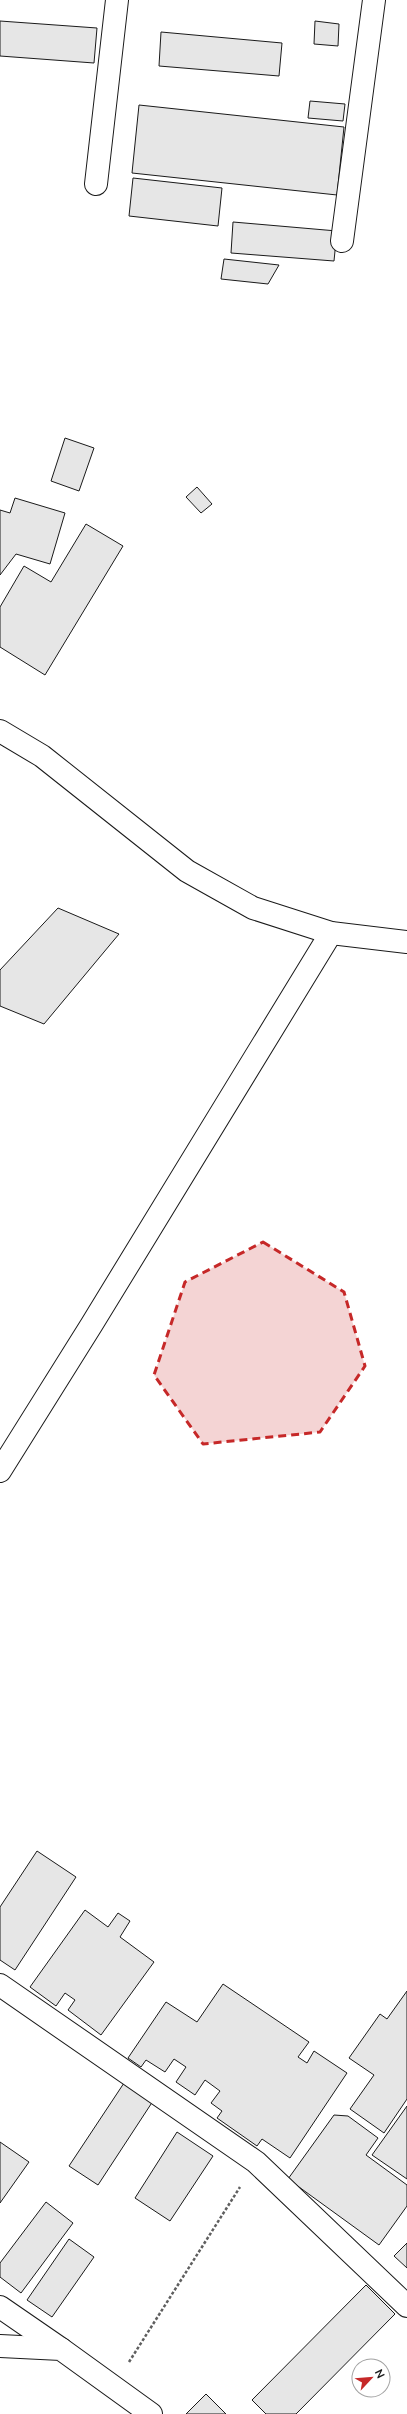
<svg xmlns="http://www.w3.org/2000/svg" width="407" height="2414" font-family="'Nunito Sans',sans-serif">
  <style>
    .building { fill: #e6e6e6; stroke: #1a1a1a }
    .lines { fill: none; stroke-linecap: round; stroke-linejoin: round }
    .minor-casing { stroke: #1a1a1a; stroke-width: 24 }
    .tertiary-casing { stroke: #1a1a1a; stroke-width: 24 }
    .path { stroke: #5f5f5f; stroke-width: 2.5; stroke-dasharray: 3 2; stroke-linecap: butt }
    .minor { stroke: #fff; stroke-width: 22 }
    .tertiary { stroke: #fff; stroke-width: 22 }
    .marked { fill: #c62828; fill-opacity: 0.2; stroke: #c62828; stroke-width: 3; stroke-dasharray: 8 5; stroke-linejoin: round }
  </style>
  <rect width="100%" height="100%" fill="#fff"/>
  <g class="building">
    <path d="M0 21 97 28 94 63 0 56Z"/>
    <path d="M315 21 339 24 338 46 314 44Z"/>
    <path d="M161 32 282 43 279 76 159 66Z"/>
    <path d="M310 101 345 104 343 121 308 118Z"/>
    <path d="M139 105 344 127 337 195 132 173Z"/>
    <path d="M133 178 222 188 218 226 129 216Z"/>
    <path d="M233 222 337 231 334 261 231 253Z"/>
    <path d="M224 259 279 265 268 284 221 279Z"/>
    <path d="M65 438 94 448 79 491 51 481Z"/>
    <path d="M197 487 212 504 201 513 186 497Z"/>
    <path d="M15 498 65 513 50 564 16 554 0 575V510L10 513Z"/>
    <path d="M86 524 123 546 45 675 0 647V607L24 566 51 582Z"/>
    <path d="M58 908 119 934 44 1024 0 1006V970Z"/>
    <path d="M37 1851 76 1877 15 1970 0 1960V1907Z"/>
    <path d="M85 1910 108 1927 118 1913 130 1921 120 1937 154 1962 101 2035 68 2010 75 2000 65 1993 56 2006 30 1987Z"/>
    <path d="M223 1984 309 2042 298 2057 307 2063 314 2051 347 2073 290 2158 262 2139 257 2146 217 2118 222 2111 211 2103 220 2091 205 2080 195 2095 176 2082 186 2067 174 2059 165 2072 146 2060 141 2067 128 2058 166 2002 197 2022Z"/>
    <path d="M407 1991V2099L384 2133 350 2109 374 2075 349 2058 380 2014 387 2019Z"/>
    <path d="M124 2083 153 2101 98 2185 69 2166Z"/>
    <path d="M407 2106V2179L372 2155Z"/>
    <path d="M334 2115 348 2116 378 2138 366 2155 407 2185V2206L379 2245 288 2179Z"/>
    <path d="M177 2132 213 2156 170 2221 135 2198Z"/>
    <path d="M0 2142 29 2162 0 2203Z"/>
    <path d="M46 2202 73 2223 21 2293 0 2277V2263Z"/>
    <path d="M69 2239 94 2257 52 2317 27 2300Z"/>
    <path d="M407 2243V2268L394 2256Z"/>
    <path d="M366 2285 395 2314 296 2414H266L252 2400Z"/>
    <path d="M206 2394 226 2414H186Z"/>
  </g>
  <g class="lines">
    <g class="minor-casing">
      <g id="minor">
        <path d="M96 184 117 0"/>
        <path d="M342 241 374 0"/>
        <path d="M0 1471 92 1324 331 933"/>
        <path d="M0 1985 256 2162 407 2306"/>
        <path d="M0 2307 61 2349"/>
        <path d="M0 2346 61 2349 151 2414"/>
      </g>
    </g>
    <g class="tertiary-casing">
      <path id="tertiary" d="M0 731 42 756 187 871 253 908 331 933 407 942"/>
    </g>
    <path class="path" d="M129 2362 240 2187"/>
    <use href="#minor" class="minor"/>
    <use href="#tertiary" class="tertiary"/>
  </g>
  <path class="marked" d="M263 1242 344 1292 365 1366 320 1432 203 1444 154 1375 185 1282Z"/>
  <g transform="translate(371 2378) rotate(64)"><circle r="19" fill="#ffffff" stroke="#a3a3a3"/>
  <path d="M0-3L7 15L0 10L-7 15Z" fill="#c62828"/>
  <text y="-6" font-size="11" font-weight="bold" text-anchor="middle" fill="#1a1a1a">N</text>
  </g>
</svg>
